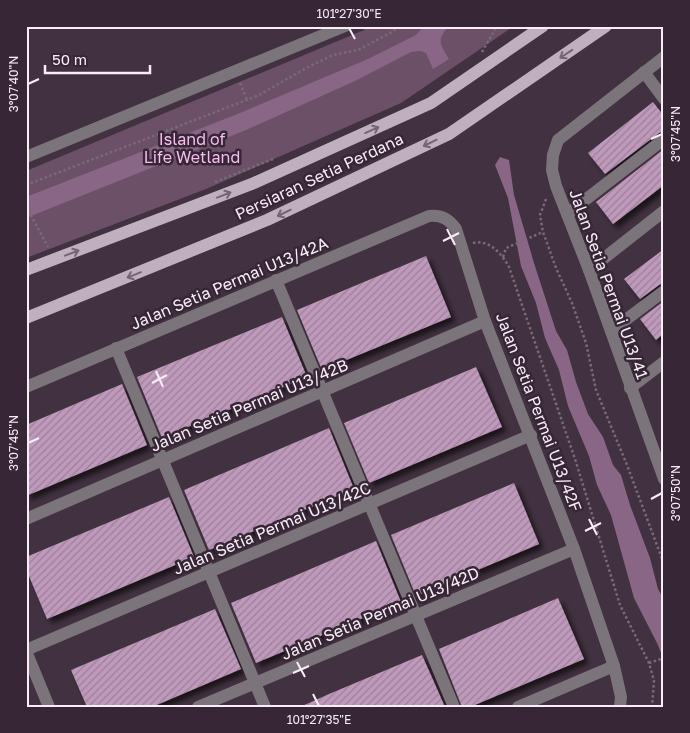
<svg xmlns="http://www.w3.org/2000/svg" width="690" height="733" font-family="'Golos Text',sans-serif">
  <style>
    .park { fill: #6b5068 }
    .water { fill: #896686 }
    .building { fill: url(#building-hatch); filter: url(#shadow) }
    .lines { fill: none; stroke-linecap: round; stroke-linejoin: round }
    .path { stroke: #796a78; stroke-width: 2.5; stroke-dasharray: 2.5 2.5; stroke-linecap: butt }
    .minor { stroke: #7c747b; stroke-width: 12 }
    .major { stroke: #c0afbe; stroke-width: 12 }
    .oneway { stroke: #756473 }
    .ticks { fill: none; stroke: #f9eef8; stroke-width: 2 }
    .labels { text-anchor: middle; stroke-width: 5; stroke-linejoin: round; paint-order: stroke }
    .park-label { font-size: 16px; fill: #f7bdf2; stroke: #372736 }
    .street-label { font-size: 16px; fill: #f9eef8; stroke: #372736 }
    .neatline { fill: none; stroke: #f9eef8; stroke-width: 2 }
    .ticks-label { font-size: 12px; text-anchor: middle; fill: #f9eef8 }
  </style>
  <defs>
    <pattern id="building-hatch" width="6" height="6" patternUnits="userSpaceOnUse" patternTransform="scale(1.25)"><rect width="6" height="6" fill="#bf99bb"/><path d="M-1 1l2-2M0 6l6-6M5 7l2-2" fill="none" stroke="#9c8099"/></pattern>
    <filter id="shadow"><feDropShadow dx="4.5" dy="4.5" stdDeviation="2.5" flood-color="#0009"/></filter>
  </defs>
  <rect width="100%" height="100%" fill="#423140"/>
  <path class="park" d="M365 26H514L401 103 206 189 26 258V171L364 30Z"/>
  <g class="water">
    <path d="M424 26H449C436 40 440 44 449 59L433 69 426 53 420 51 411 52 355 81 246 130 26 218V197L240 113 368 59 416 35Z"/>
    <path d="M500 157 509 160 514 195 534 263 556 331 567 350 576 382 588 414 603 437 613 465 621 475 630 505 650 558 658 589 664 600V660L657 643 634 598 611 515 597 485 589 456 568 406 559 370 545 338 536 303 521 266 508 198 495 165Z"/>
  </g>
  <g class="building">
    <path d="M653 102 664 116V131L659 133 605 174 588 153Z"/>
    <path d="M664 149V185L613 224 596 202Z"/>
    <path d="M664 249V283L659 285 640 299 624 279Z"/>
    <path d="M426 256 451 317 322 370 297 310Z"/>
    <path d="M664 301V333L656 340 640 319Z"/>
    <path d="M282 317 307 377 162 438 137 377Z"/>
    <path d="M476 367 502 427 369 483 344 423Z"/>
    <path d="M122 384 147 445 26 496V425Z"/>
    <path d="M329 428 354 489 209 550 184 490Z"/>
    <path d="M514 483 539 544 416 596 391 535Z"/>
    <path d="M169 497 194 557 47 619 26 569V557Z"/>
    <path d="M376 541 401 602 256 663 231 603Z"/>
    <path d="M558 598 584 659 470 707H462L439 649Z"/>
    <path d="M215 609 241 669 152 707H87L71 670Z"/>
    <path d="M422 655 445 707H300L329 694Z"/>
  </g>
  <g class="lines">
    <g class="path">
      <path d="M482 52 497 26"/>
      <path d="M240 83 247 100"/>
      <path d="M215 182 273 159"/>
      <path d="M26 185 257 96 310 66 333 55 358 50 392 32 399 26"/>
      <path d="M546 199 540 215 543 232 556 268 572 303 586 343 596 390 627 465 664 564"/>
      <path d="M26 206 48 247"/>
      <path d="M473 243C489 239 502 254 509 267L575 459 620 605 649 663 654 681 652 707"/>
      <path d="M503 257 506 248 543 232"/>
      <path d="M649 663 664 658"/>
    </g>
    <g class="minor">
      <path d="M664 57 558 140 553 155 552 170 556 186 589 270 664 479"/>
      <path d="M644 72 664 99"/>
      <path d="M26 157 345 26"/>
      <path d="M567 214 664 139"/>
      <path d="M589 270 664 211"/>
      <path d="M276 280 454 707"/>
      <path d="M611 331 664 291"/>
      <path d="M116 348 265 707"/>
      <path d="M26 387 429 216C442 215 449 219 456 229L485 321 574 549 614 666 621 697 620 707"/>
      <path d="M630 388 664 362"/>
      <path d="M26 519 485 321"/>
      <path d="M26 650 531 435"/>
      <path d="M26 651 49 707"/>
      <path d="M198 707 574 549"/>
      <path d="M518 707 614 666"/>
    </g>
    <g class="major">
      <path d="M26 270 254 183 431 103 543 26"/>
      <path d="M26 318 267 220 449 134 606 26"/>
    </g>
  </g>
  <defs><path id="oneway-shaft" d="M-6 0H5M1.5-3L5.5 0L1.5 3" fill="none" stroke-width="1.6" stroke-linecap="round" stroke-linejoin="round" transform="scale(1.25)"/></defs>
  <g class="oneway">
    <use href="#oneway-shaft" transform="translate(566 54) rotate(146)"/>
    <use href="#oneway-shaft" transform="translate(372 130) rotate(-24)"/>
    <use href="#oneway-shaft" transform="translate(430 143) rotate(154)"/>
    <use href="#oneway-shaft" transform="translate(224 195) rotate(-21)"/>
    <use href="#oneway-shaft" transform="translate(284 213) rotate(154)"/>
    <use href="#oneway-shaft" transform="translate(72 253) rotate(-21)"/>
    <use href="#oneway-shaft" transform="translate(134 275) rotate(158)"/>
  </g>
  <path class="ticks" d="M349 28 355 39M28 84 39 79M651 139 662 134M447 229 455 245M443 241 459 233M156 371 163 387M152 383 167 375M28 443 39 438M651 499 662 493M589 519 597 535M585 531 601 523M297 662 305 677M293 673 309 666M313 694 319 706"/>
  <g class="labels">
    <g class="park-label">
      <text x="192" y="145">Island of<tspan x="192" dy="18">Life Wetland</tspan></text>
    </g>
    <g class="street-label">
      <text transform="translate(319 176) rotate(-25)" y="6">Persiaran Setia Perdana</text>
      <text transform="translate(229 283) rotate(-23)" y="6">Jalan Setia Permai U13/42A</text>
      <text transform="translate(609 284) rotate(70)" y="6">Jalan Setia Permai U13/41</text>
      <text transform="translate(249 405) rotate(-23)" y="6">Jalan Setia Permai U13/42B</text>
      <text transform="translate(539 412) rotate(69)" y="6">Jalan Setia Permai U13/42F</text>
      <text transform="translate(272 528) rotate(-23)" y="6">Jalan Setia Permai U13/42C</text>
      <text transform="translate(380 613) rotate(-23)" y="6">Jalan Setia Permai U13/42D</text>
    </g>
  </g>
  <rect width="690" height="733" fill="none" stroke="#372736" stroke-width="55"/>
  <path d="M45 65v8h105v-8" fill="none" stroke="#f9eef8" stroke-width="2.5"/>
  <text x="52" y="65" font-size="15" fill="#f9eef8" stroke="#372736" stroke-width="4" paint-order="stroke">50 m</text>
  <rect x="28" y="28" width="634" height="678" class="neatline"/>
  <g class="ticks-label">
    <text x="349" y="18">101°27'30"E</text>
    <text transform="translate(14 84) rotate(-90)" y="4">3°07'40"N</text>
    <text transform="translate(676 134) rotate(-90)" y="4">3°07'45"N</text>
    <text transform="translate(14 443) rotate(-90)" y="4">3°07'45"N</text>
    <text transform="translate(676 493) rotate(-90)" y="4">3°07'50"N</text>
    <text x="319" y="724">101°27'35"E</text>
  </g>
</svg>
